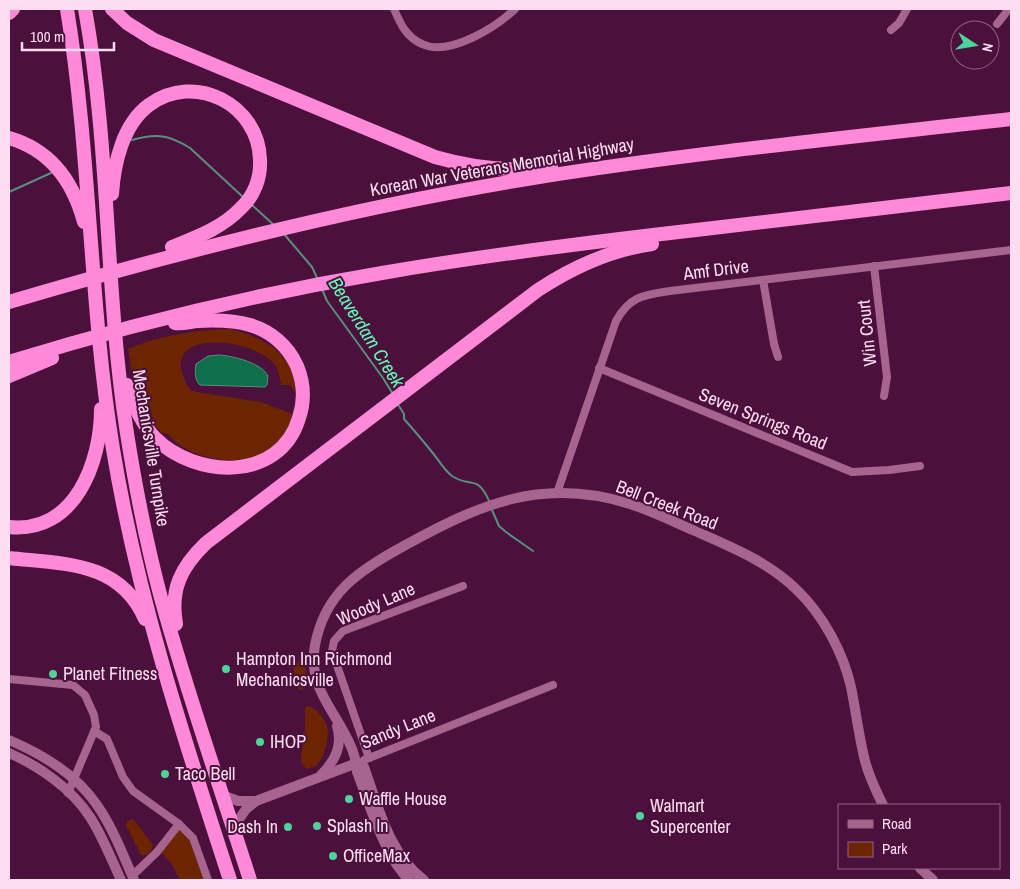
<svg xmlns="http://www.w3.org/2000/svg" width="1020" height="889" font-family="'Archivo Narrow',sans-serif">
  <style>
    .green { fill: #6d2401 }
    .water { fill: #106f4b; stroke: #57907c }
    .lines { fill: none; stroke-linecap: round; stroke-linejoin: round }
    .stream { stroke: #57907c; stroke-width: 2 }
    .street { stroke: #a6648f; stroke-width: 8 }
    .secondary { stroke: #a6648f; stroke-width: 10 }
    .highway { stroke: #fe89d8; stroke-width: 14 }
    .poi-dot { fill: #4ed399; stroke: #4b103b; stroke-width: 2 }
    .labels { text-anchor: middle; stroke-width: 4; stroke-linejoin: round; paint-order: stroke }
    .street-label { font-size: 18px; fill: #fcdef0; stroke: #4b103b }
    .poi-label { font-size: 18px; fill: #fcdef0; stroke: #4b103b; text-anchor: start }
    .water-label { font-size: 19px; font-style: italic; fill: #62f9b6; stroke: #4b103b }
  </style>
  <rect width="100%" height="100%" fill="#4b103b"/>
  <g class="green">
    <path d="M231 329C256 336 282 346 292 372 294 378 295 385 296 392L290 385H281C280 379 279 373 276 367 258 336 147 325 191 391L261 402 295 415C288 428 282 440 270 449 244 470 188 460 168 434L162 433 155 426 145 392 132 375 128 349C160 335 196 330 231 329Z"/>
    <path d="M301 660C307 667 309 684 302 690L298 689 294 675V664Z"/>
    <path d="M308 706C316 708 324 717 327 726 330 736 324 762 314 767 312 768 309 768 306 769L301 762C301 749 305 737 305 724 306 719 304 713 305 708Z"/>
    <path d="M133 819 153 845 152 849 147 855H141L126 825 127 821Z"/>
    <path d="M178 830H181L190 839 204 880H180L171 863 161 852Z"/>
  </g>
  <path class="water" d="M219 355C233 356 262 363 268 376L267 385 265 387 200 385C194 379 195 372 196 364L208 356Z"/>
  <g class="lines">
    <g class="stream">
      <path d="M132 140C157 133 169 135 190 148L243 197"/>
      <path d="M9 192 51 173"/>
      <path d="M252 205 275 226"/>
      <path d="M284 234 312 267 318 280"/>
      <path d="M322 289 327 301 383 378 393 394"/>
      <path d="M397 403 404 414V419C414 430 423 441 432 452 438 459 444 470 452 476 472 489 477 473 490 503"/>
      <path d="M492 510 499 526 506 532 533 551"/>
    </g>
    <g class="street">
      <path d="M394 9C400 23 406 37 422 44 449 57 496 27 515 9"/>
      <path d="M997 24 1005 14 1008 9"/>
      <path d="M891 30 899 23 907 9"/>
      <path d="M874 266 887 377 884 396"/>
      <path d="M763 280 774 344 778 357"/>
      <path d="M599 368 852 472 889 470 920 466"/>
      <path d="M557 493 616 321C630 296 644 295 670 291L1011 250"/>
      <path d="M9 679 73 685 85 695 94 715 96 727 68 793"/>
      <path d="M94 731 107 739 123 777 133 791 179 824 193 838 208 880"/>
      <path d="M369 758 332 651 334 641 343 631 463 586"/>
      <path d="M364 760 553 685"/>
      <path d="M132 876 157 852 179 824"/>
    </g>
    <g class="secondary">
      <path d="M9 740C42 754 76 774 97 805 113 828 123 855 134 880"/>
      <path d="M9 753C39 766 72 789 90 817 103 837 111 859 121 880"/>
      <path d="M357 763 364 767C378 806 389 854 424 880"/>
      <path d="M321 775C335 761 343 746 337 726"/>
      <path d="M222 795 238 801H256L357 763"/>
      <path d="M233 828 246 809 256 801"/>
      <path d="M920 868 933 880"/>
      <path d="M409 880C385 857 369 803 357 772 357 763 355 757 352 749 337 711 307 690 315 645 325 593 358 571 402 547 478 505 541 476 630 504 652 511 674 522 695 531 731 547 769 562 797 590 823 615 843 652 851 687 856 712 859 737 865 761 869 776 876 791 883 805"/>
    </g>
    <g class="highway">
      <path d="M67 9C91 155 89 303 113 449 137 596 184 739 230 880"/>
      <path d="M85 9C110 147 105 289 126 427 135 485 146 542 161 598 187 693 220 786 250 880"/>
      <path d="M112 9 127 23 154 40 435 157C473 168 512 172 551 167"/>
      <path d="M9 13 13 9"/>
      <path d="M9 138C51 150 73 181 84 222"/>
      <path d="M112 194C114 163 123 124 149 105 195 71 259 105 260 160 261 178 254 196 241 208 222 228 197 237 172 247"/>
      <path d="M9 302C181 251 355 207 533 178 691 153 852 137 1011 119"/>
      <path d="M9 362C131 324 256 294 382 273 486 255 591 242 696 230 801 218 906 205 1011 193"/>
      <path d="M9 376 52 358"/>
      <path d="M127 385C133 404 141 423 155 438 196 479 280 482 299 418 305 400 304 383 297 366 288 346 271 331 250 325 233 320 214 320 197 321 189 322 182 324 175 323"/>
      <path d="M9 527C75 534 101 462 101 409"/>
      <path d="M9 558C63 564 120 561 145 619"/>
      <path d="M176 624C170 589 181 567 206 543L538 290C573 267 610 250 652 244"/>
    </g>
  </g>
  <g class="poi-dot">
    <circle cx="226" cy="669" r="5"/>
    <circle cx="53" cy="674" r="5"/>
    <circle cx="260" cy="742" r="5"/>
    <circle cx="165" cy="774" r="5"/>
    <circle cx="349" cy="799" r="5"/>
    <circle cx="640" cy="816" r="5"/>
    <circle cx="317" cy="826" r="5"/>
    <circle cx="288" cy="827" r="5"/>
    <circle cx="333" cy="856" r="5"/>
  </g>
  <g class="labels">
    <g class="street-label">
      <text transform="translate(502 167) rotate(-10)" y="6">Korean War Veterans Memorial Highway</text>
      <text transform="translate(716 270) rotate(-7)" y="6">Amf Drive</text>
      <text transform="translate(867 333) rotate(-96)" y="6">Win Court</text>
      <text transform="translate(763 419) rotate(22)" y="6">Seven Springs Road</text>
      <text transform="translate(151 448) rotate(81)" y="6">Mechanicsville Turnpike</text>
      <text transform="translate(667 505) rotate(21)" y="6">Bell Creek Road</text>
      <text transform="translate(376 604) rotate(-23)" y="6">Woody Lane</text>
      <text transform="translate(398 729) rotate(-22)" y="6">Sandy Lane</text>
    </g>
    <g class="poi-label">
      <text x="236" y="665">Hampton Inn Richmond<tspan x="236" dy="21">Mechanicsville</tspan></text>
      <text x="63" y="680">Planet Fitness</text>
      <text x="270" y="748">IHOP</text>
      <text x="175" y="780">Taco Bell</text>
      <text x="359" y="805">Waffle House</text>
      <text x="650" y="812">Walmart<tspan x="650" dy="21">Supercenter</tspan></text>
      <text x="327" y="832">Splash In</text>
      <text x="278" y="833" text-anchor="end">Dash In</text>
      <text x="343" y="862">OfficeMax</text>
    </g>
    <g class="water-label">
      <text transform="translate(367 332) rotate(58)" y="7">Beaverdam Creek</text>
    </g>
  </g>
  <rect width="1020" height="889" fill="none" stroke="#fcdef0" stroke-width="20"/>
  <rect x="838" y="804" width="162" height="65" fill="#4b103b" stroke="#926283"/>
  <rect x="848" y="820" width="25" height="8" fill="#a6648f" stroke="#926283"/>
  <text x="882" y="829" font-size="15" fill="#fcdef0">Road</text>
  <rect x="848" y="842" width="25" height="15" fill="#6d2401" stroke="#926283"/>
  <text x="882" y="854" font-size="15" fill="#fcdef0">Park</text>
  <g transform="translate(975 45) rotate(102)"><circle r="24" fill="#4b103b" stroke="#926283"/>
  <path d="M0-4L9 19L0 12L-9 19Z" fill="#4ed399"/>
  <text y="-8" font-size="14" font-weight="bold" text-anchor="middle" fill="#fcdef0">N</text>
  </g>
  <path d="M22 42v8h92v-8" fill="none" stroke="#fcdef0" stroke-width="2.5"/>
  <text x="30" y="42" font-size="15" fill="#fcdef0" stroke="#4b103b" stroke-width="4" paint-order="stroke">100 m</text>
</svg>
